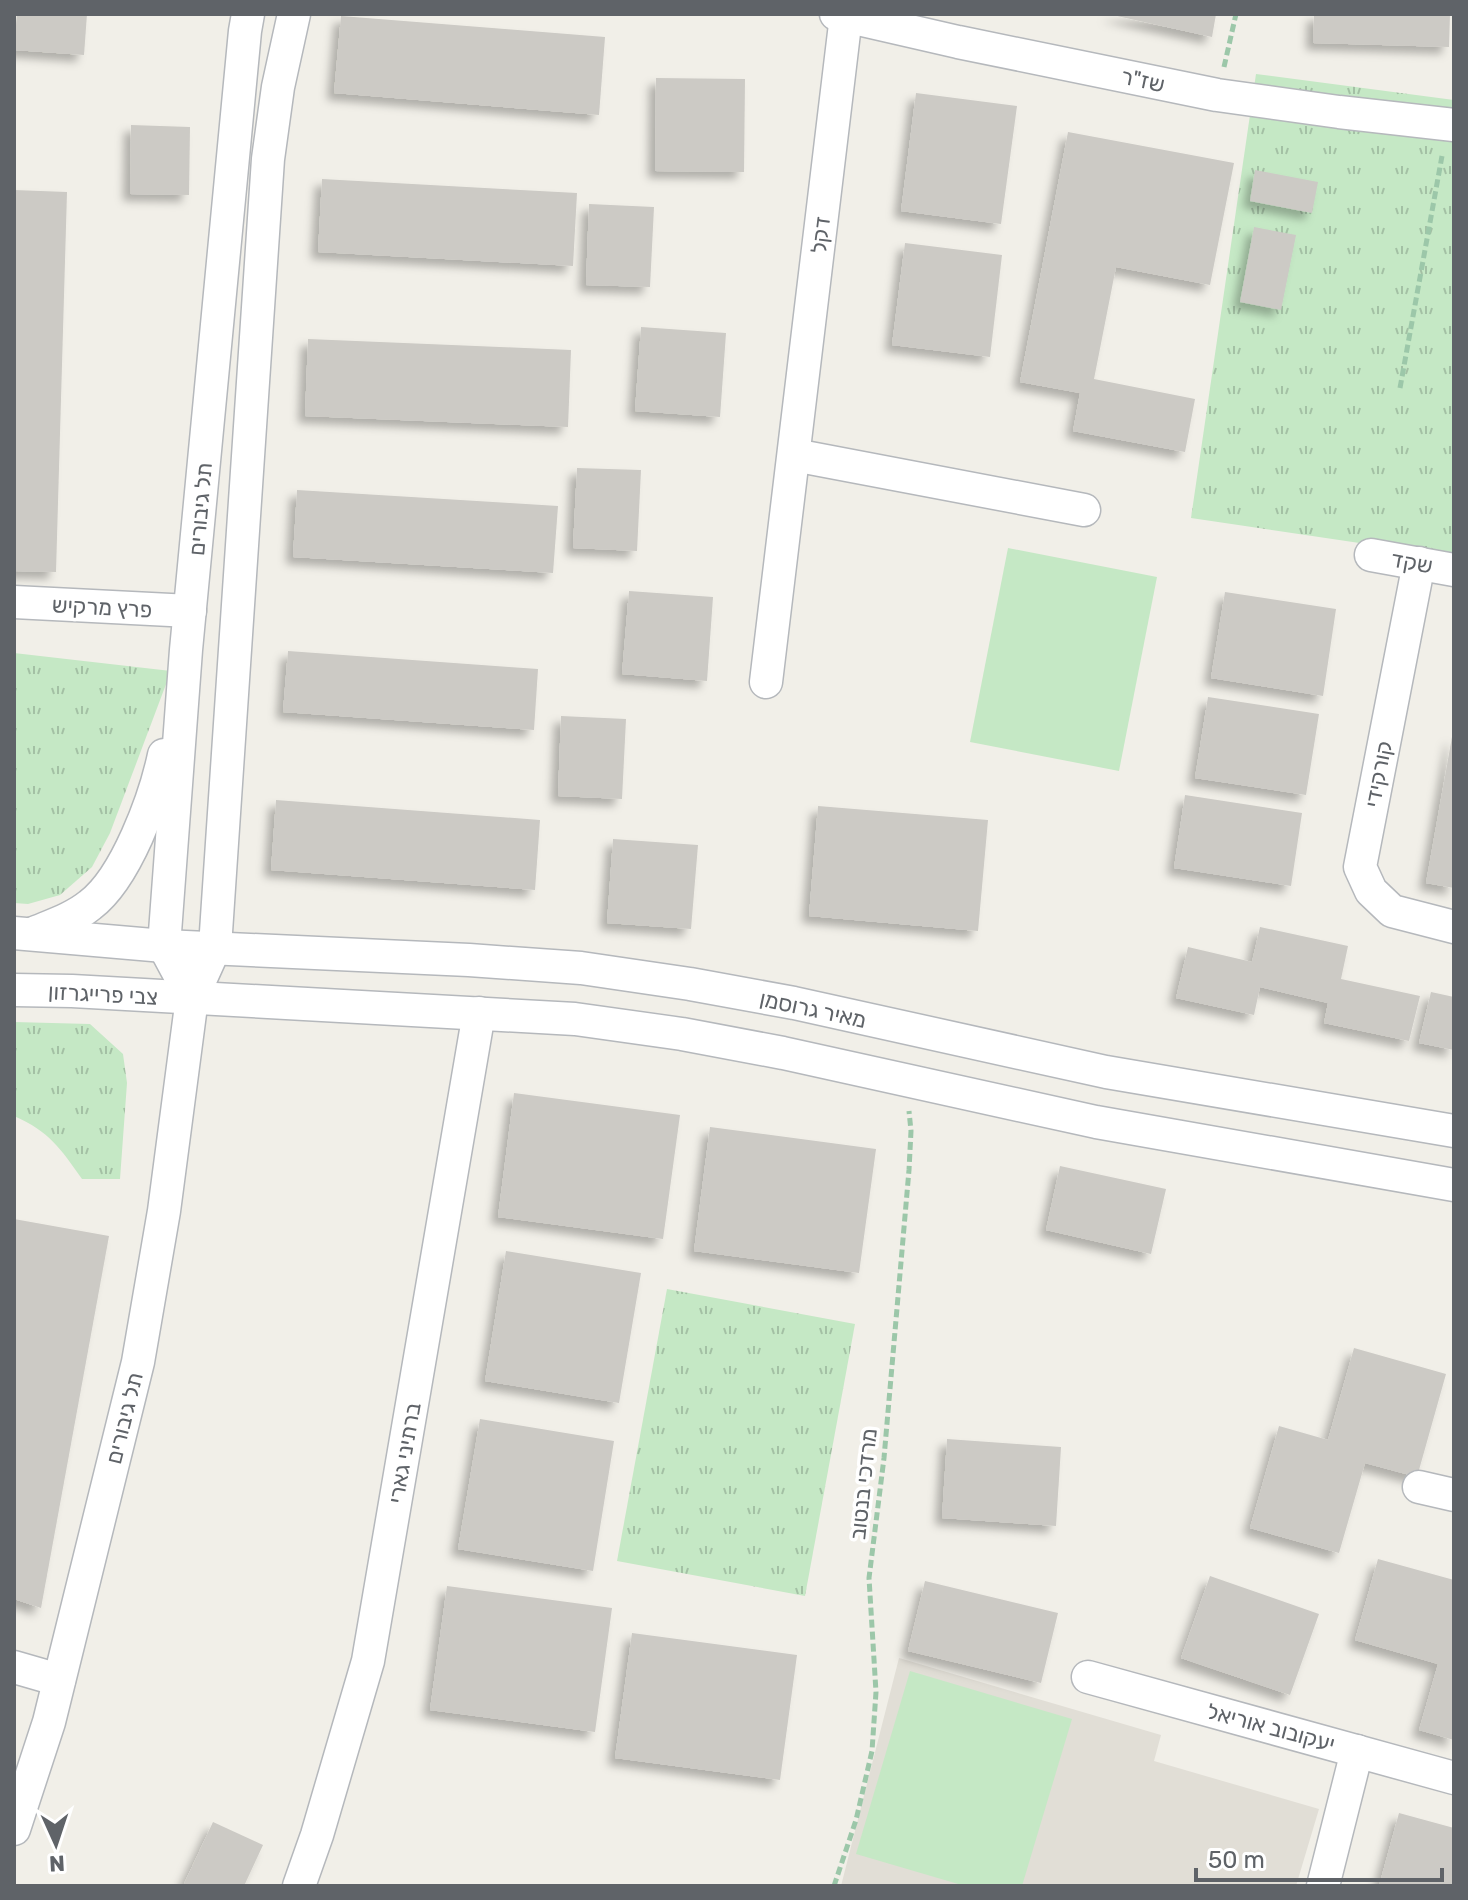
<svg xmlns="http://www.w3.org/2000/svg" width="1468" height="1900" font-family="Rubik,'Noto Sans Hebrew',sans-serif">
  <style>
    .education { fill: #e1ded6 }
    .grass { fill: url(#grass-tufts) }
    .garden { fill: #c5e8c5 }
    .building { fill: #cccac5; filter: url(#shadow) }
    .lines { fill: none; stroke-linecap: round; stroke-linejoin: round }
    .minor-casing { stroke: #b5b8bc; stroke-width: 35 }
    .path { stroke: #9cc7a9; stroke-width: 5; stroke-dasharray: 8 4; stroke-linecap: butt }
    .minor { stroke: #fff; stroke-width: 32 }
    .labels { text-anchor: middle; stroke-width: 7; stroke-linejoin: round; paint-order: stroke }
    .street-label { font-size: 22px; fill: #5f6368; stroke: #fff }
  </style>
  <defs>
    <pattern id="grass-tufts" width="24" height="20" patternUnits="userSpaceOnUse" patternTransform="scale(2)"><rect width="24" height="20" fill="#c5e8c5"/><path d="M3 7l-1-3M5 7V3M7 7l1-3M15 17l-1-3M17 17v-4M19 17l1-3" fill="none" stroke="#a3c0a4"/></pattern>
    <filter id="shadow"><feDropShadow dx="-7" dy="7" stdDeviation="4" flood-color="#0004"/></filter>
  </defs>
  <rect width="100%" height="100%" fill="#f1efe8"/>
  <path class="education" d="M899 1658 1161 1735 1154 1761 1319 1809 1296 1886H841Z"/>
  <g class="grass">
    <path d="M1256 74 1454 100V557L1191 518Z"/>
    <path d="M14 653 171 671 110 833 92 867 60 895 28 904 14 903Z"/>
    <path d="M14 1022 90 1024 123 1054 127 1083 120 1179H82C60 1148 50 1132 14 1116Z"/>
    <path d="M667 1289 855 1324 805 1596 617 1561Z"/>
  </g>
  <g class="garden">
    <path d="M1008 548 1157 577 1119 771 970 742Z"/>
    <path d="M910 1671 1072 1719 1022 1886H965L856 1854Z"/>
  </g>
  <g class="building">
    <path d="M17 14H87L84 55 14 50Z"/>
    <path d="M1108 14H1216L1212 37Z"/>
    <path d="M1314 14H1450L1449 47 1313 43Z"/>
    <path d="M341 16 605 37 599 115 334 93Z"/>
    <path d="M656 78 745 79 744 172 655 171Z"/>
    <path d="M916 93 1017 106 1001 224 901 211Z"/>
    <path d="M131 125 190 127 189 195 130 194Z"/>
    <path d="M1068 132 1234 163 1210 285 1116 267 1094 379 1195 399 1185 452 1073 431 1080 393 1020 382Z"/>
    <path d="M1255 170 1318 182 1312 213 1250 201Z"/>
    <path d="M322 179 577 193 573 266 318 252Z"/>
    <path d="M14 190 67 192 56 572 14 571Z"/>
    <path d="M589 204 654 207 650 287 586 285Z"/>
    <path d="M1254 227 1296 235 1281 310 1240 302Z"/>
    <path d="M905 243 1002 255 990 357 892 345Z"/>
    <path d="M641 327 726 333 720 417 635 411Z"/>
    <path d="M308 339 571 350 568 427 305 416Z"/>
    <path d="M577 468 641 470 637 551 573 548Z"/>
    <path d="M297 490 558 506 553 573 293 557Z"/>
    <path d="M629 591 713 597 707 681 622 674Z"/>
    <path d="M1225 592 1336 609 1323 696 1211 678Z"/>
    <path d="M288 651 538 669 534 730 283 712Z"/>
    <path d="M1208 697 1319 714 1306 795 1195 778Z"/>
    <path d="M561 716 626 719 622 799 558 796Z"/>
    <path d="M1452 737H1454V888L1426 883Z"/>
    <path d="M1185 795 1302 813 1291 886 1174 868Z"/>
    <path d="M276 800 540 820 535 890 271 870Z"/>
    <path d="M818 806 988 820 978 931 809 916Z"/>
    <path d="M613 839 698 845 691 929 607 923Z"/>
    <path d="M1260 927 1348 946 1341 979 1420 996 1409 1041 1324 1023 1328 1003 1260 987 1254 1015 1176 998 1188 947 1252 962Z"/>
    <path d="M1431 992 1454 997V1050L1419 1043Z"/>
    <path d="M514 1093 680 1115 663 1239 498 1217Z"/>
    <path d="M710 1127 876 1149 859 1273 694 1251Z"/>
    <path d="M1060 1166 1166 1189 1151 1254 1046 1230Z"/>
    <path d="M14 1219 109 1236 41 1608 14 1599Z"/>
    <path d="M506 1251 641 1273 619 1403 485 1381Z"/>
    <path d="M1354 1348 1446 1374 1417 1477 1365 1463 1339 1553 1250 1528 1279 1426 1328 1440Z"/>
    <path d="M480 1419 614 1441 593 1571 458 1549Z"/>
    <path d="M947 1439 1061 1447 1056 1526 942 1518Z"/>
    <path d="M1378 1559 1454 1580V1740L1419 1730 1438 1664 1355 1640Z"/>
    <path d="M1210 1576 1319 1614 1290 1695 1181 1658Z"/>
    <path d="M925 1581 1058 1613 1041 1683 908 1651Z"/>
    <path d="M447 1586 612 1608 595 1732 430 1710Z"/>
    <path d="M632 1633 797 1655 780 1780 615 1758Z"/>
    <path d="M1399 1813 1454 1828V1886H1379Z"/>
    <path d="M213 1822 263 1845 244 1886H183Z"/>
  </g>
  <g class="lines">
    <g class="minor-casing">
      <g id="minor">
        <path d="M836 14 958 42 1217 95 1339 112 1454 125"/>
        <path d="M794 455 1084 510"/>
        <path d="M1371 555 1454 570"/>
        <path d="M1419 563 1360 867 1371 891 1392 911 1454 927"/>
        <path d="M14 602 190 611"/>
        <path d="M766 682 846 16"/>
        <path d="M14 933 164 946 469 960 581 968 690 984 794 1003 1106 1072 1454 1131"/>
        <path d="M34 933C53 925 74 918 90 905 126 878 155 798 164 755"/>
        <path d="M14 990 72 991 575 1019 682 1034 783 1053 1096 1122 1454 1185"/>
        <path d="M192 998 164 946 186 650 245 31 248 14"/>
        <path d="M1419 1487 1454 1495"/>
        <path d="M14 1667 59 1680"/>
        <path d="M1088 1677 1454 1778"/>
        <path d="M14 1829 49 1722 138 1362 164 1211 192 998 215 947 268 159 278 87 294 14"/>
        <path d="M299 1886 317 1835 368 1661 479 1013"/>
        <path d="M1323 1886 1357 1751"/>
      </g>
    </g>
    <g class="path">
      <path d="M1224 67 1236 14"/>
      <path d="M1400 388 1442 156"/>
      <path d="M834 1886 856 1820 872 1751 876 1692 869 1578 884 1458 909 1170 911 1131 909 1111"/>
    </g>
    <use href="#minor" class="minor"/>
  </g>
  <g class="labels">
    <g class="street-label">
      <text transform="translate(1143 80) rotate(12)" y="8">שז"ר</text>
      <text transform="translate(820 235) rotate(-83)" y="8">דקל</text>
      <text transform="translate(200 509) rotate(-85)" y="8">תל גיבורים</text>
      <text transform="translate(1412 562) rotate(10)" y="8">שקד</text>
      <text transform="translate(102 607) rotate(3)" y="8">פרץ מרקיש</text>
      <text transform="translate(1378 774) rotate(-79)" y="8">קורקידי</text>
      <text transform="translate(103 994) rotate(3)" y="8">צבי פרייגרזון</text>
      <text transform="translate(813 1009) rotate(12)" y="8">מאיר גרוסמן</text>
      <text transform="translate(124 1418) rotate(-76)" y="8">תל גיבורים</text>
      <text transform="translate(404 1453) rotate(-80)" y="8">ברתיני גארי</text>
      <text transform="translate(863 1484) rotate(-84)" y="8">מרדכי בנטוב</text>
      <text transform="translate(1271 1727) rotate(15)" y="8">יעקובוב אוריאל</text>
    </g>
  </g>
  <rect width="1468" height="1900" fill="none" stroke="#5f6368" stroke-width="32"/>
  <g transform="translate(56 1844) rotate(177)" stroke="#ffffff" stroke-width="6" paint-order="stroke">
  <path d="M0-6L14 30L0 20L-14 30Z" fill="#5f6368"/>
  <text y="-12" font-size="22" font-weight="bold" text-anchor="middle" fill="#5f6368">N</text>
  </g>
  <path d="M1196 1868v12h246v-12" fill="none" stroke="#5f6368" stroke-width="4"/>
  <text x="1208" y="1868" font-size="24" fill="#5f6368" stroke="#ffffff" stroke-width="6" paint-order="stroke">50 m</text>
</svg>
